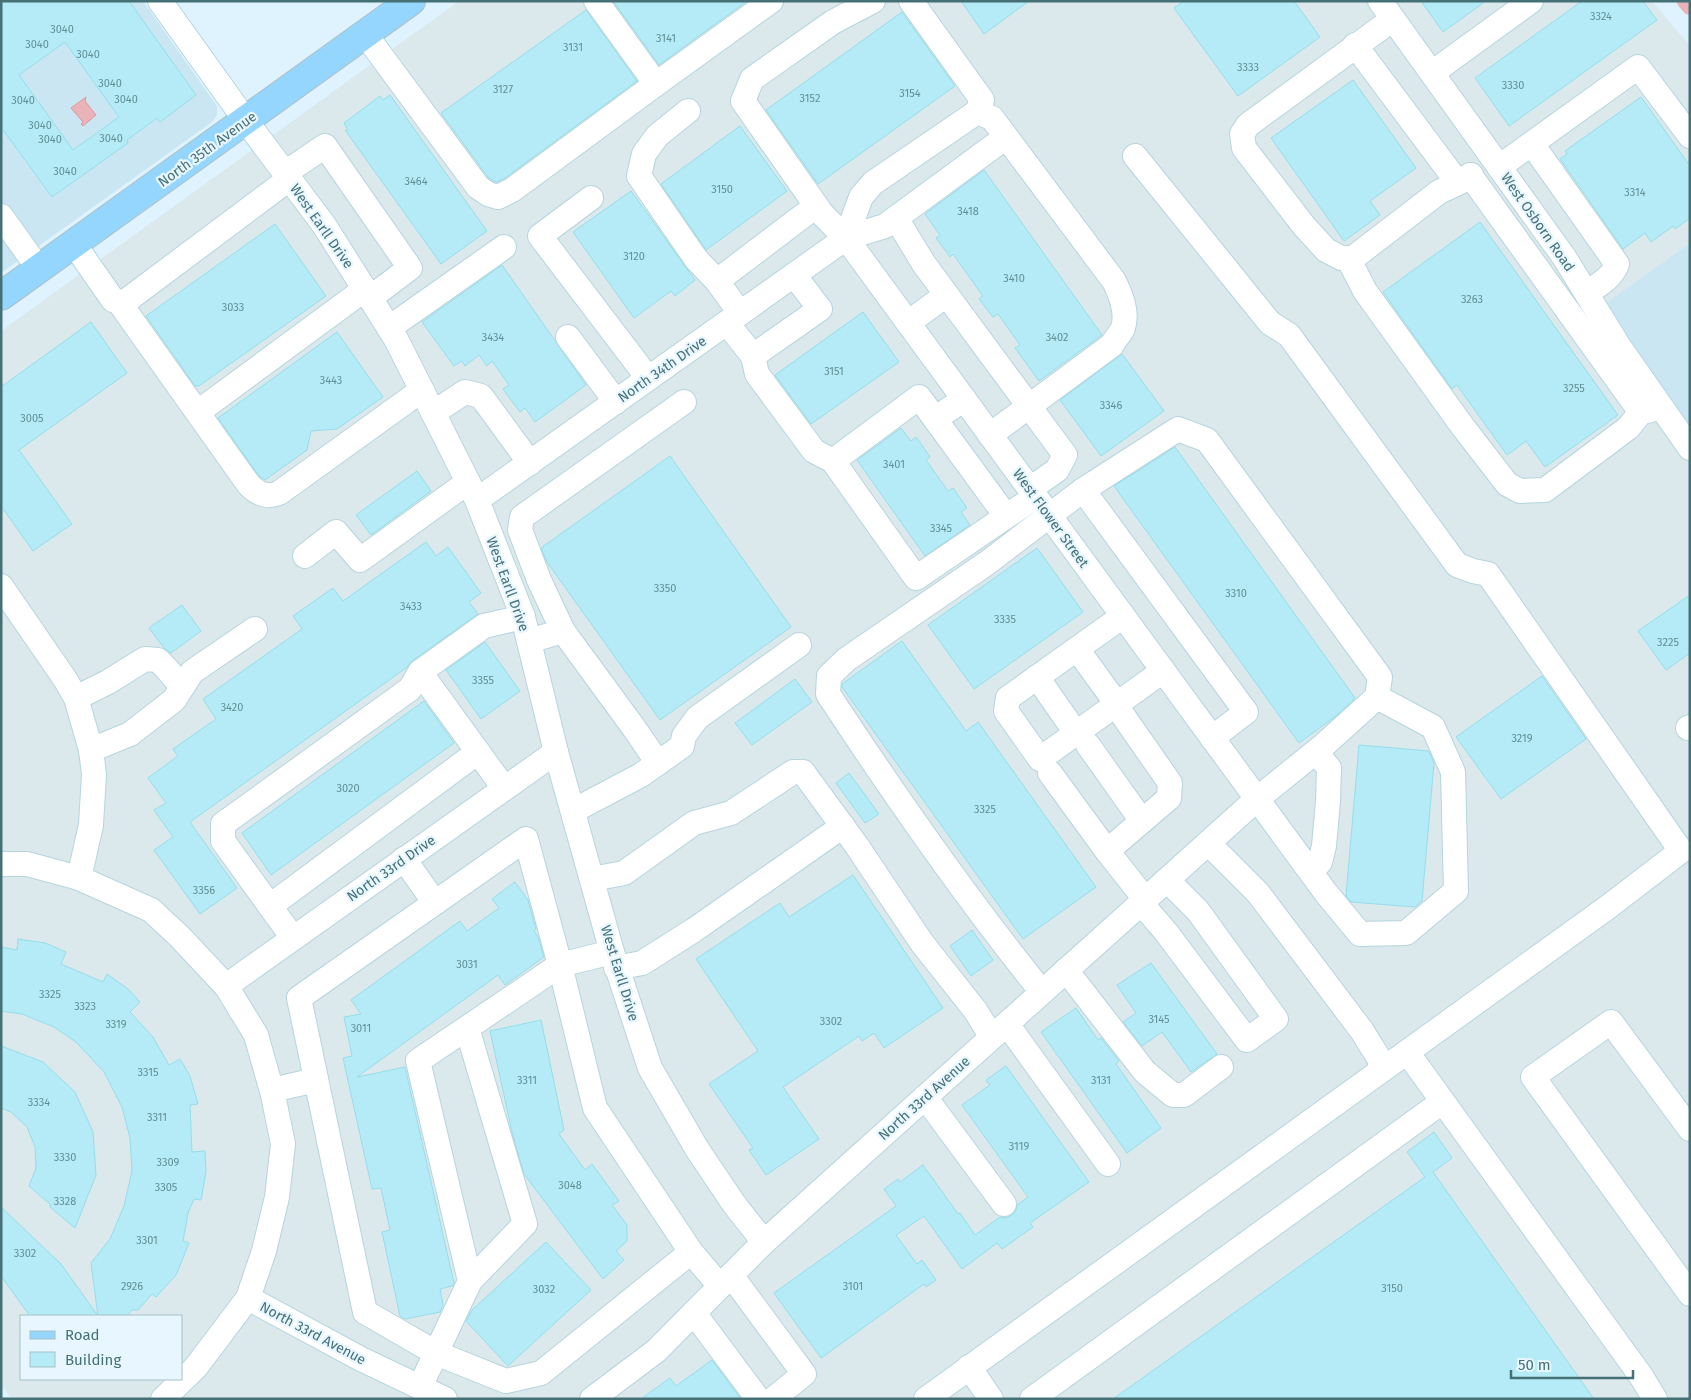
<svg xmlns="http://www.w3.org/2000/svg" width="1691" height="1400" font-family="'Fira Sans',sans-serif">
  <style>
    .residential { fill: #cae6f3 }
    .industrial { fill: #dbe8ec; fill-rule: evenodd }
    .water { fill: #e9b3b8; stroke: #db989e }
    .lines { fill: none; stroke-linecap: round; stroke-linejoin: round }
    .canal { stroke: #e9b3b8; stroke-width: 18 }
    .building { fill: #b5ebf6; stroke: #94deea; fill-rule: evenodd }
    .minor-casing { stroke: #b6d5de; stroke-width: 26 }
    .major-casing { stroke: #adc1c3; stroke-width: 30 }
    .minor { stroke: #fff; stroke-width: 24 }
    .major { stroke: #95d6ff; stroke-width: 28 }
    .labels { text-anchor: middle; stroke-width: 4.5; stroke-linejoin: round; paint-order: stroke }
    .number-label { font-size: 11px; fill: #619096 }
    .street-label { font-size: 14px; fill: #457176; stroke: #e7f6ff }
  </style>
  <rect width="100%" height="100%" fill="#dff3fe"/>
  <g class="residential">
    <path d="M1 1H143L217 106V115L212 122 1 273Z"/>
    <path d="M1690 243V432L1601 306Z"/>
  </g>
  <path class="industrial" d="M459 1H1652L1690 46V243L1602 306 1690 430V1399H12L1 1385V331ZM21 1316H181V1379H21Z"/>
  <path class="water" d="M86 97 85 101 96 115 83 126 81 124 83 122 71 108Z"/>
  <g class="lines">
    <path class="canal" d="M1686 1 1690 6"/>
  </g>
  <g class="building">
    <path d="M1 1H129L196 95 160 122 157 118 127 140 128 143 52 197 1 127ZM65 42 119 117 73 150 19 75Z"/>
    <path d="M613 1H747L659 65Z"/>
    <path d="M961 1H1029L984 34Z"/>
    <path d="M1184 1H1294L1320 37 1238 96 1174 8Z"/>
    <path d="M1421 1H1486L1443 32Z"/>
    <path d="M1582 1H1643L1657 20 1509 126 1475 78Z"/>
    <path d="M586 10 637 81 505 178 497 182 494 181 488 177 441 113Z"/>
    <path d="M902 12 955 86 818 184 766 110Z"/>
    <path d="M1353 80 1416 168 1370 201 1380 215 1344 241 1271 138Z"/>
    <path d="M390 95 487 231 441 264 345 130H348L344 123 380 96 383 100Z"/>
    <path d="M1641 97 1690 166V218L1675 229 1673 226 1651 242 1645 233 1623 249 1560 159 1567 154 1565 151Z"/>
    <path d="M740 126 787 191 706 250 661 184Z"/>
    <path d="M984 170 1102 335 1039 381 1015 348 1020 345 998 314 993 317 979 299 983 296 953 254 950 257 936 238 940 235 925 214Z"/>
    <path d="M631 191 695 280 675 296 671 291 634 318 573 232Z"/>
    <path d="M1480 222 1618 415 1545 467 1526 441 1507 455 1457 385 1452 389 1383 292Z"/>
    <path d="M275 224 326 296 199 386H195L146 316Z"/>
    <path d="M502 265 586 385 535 422 525 408 520 412 503 389 509 385 492 361 487 366 479 355 465 366 462 361 454 366 422 322Z"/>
    <path d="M863 312 899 362 811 424 775 375Z"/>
    <path d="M91 322 127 373 19 450 72 524 33 551 1 506V387Z"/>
    <path d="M337 332 383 397 337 429 311 431 307 450 265 480 259 476 218 418Z"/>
    <path d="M1122 354 1164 411 1101 456 1060 400Z"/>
    <path d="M901 428 911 441 916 437 930 457 926 460 948 491 953 488 967 508 961 512 970 525 925 556 857 460Z"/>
    <path d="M1175 447 1355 698 1336 716 1299 743 1114 486Z"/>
    <path d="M670 456 791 627 660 720 547 562 541 548Z"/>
    <path d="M417 471 431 491 371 535 356 515Z"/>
    <path d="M426 542 436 556 448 547 481 593 469 602 478 614 412 661 406 668 190 822 237 888 200 914 154 850 173 837 154 810 166 803 148 778 178 756 173 749 216 719 203 699 302 629 293 616 333 588 343 601Z"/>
    <path d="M1037 548 1083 612 974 689 928 625Z"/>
    <path d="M1690 595V653L1666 670 1638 631Z"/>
    <path d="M182 605 201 631 171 653 164 648 149 628Z"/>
    <path d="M902 641 966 731 978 722 1096 887 1023 939 842 687V684Z"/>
    <path d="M485 642 520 691 481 719 446 670Z"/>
    <path d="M1542 676 1586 739 1501 799 1456 737Z"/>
    <path d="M795 679 812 702 752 745 735 723Z"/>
    <path d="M424 701 454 743 271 875 242 833Z"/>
    <path d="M1359 745 1429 751 1434 763 1422 901 1415 907 1351 902 1346 896Z"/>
    <path d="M849 773 879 814 865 823 836 783Z"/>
    <path d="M853 875 943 1008 884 1048 874 1033 862 1041 859 1036 783 1087 819 1139 766 1175 749 1150 753 1148 709 1084 758 1051 696 959 780 903 789 917Z"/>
    <path d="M515 882 528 900 536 929 534 931 538 937 544 957 505 985 498 975 357 1077 405 1067 454 1283 452 1286 440 1289 443 1305 440 1312 405 1319 400 1316 382 1232 390 1230 381 1188 372 1189 343 1058 352 1056 344 1017 361 1014 351 1000 460 921 467 931 499 908 492 899Z"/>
    <path d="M972 930 993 960 971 976 950 946Z"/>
    <path d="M18 939 45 943 66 952 61 964 103 982 107 974 128 989 140 1002 130 1012 153 1037 169 1065 180 1059 190 1076 198 1104 190 1105 192 1152 205 1151 206 1172 201 1200 194 1199 188 1213 183 1241 189 1243 176 1275 156 1297 152 1294 138 1310H132L127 1316H30L1 1276V1207L61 1264 98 1316 91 1263 110 1239 124 1206 132 1171 130 1138 122 1107 104 1072 76 1042 54 1027 22 1014 1 1011V947L17 950Z"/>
    <path d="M1151 963 1217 1054 1191 1072 1162 1032 1142 1046 1123 1022 1136 1013 1117 985Z"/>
    <path d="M1076 1008 1098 1040 1101 1038 1119 1061 1116 1064 1161 1128 1127 1153 1041 1032Z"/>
    <path d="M541 1020 564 1130 559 1134 585 1170 592 1164 619 1201 612 1205 627 1225V1241L616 1251 624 1260 603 1279 524 1174 512 1132 490 1031Z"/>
    <path d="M1 1046 43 1062 75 1092 93 1132 96 1175 75 1228 50 1207 51 1205 29 1186 36 1168 35 1147 27 1127 11 1112 1 1108Z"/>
    <path d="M1006 1066 1089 1182 1030 1223 1033 1227 1002 1249 997 1243 962 1269 924 1216 896 1235 917 1264 922 1260 936 1280 926 1287 924 1284 821 1358 774 1293 896 1206 884 1189 898 1179 900 1182 923 1165 958 1214 960 1213 975 1235 1000 1217 1006 1218 1012 1215 1016 1210 1017 1205 1028 1197 962 1105 990 1085 986 1080Z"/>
    <path d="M1434 1132 1452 1158 1433 1172 1594 1399H1113L1425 1177 1407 1152Z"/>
    <path d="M546 1242 591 1290 508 1366 466 1321 472 1310Z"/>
    <path d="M712 1360 741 1399H641L670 1378 676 1386Z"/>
  </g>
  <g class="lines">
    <g class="minor-casing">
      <g id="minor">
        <path d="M160 1 246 121 324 225 396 339 477 500 523 617 556 752 612 952 650 1068 697 1149 734 1204 764 1242"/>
        <path d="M596 1 656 84 771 1"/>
        <path d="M873 1 833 22 752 79 743 101 822 214 846 238 1326 893 1360 934 1406 933 1456 891 1453 772 1433 727 1377 697"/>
        <path d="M911 1 982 100 977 112"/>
        <path d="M1380 1 1564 257 1620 348 1690 448"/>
        <path d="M1393 19 1248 125 1242 134 1244 148 1304 226 1326 250 1341 258H1353L1439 192 1458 183"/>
        <path d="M365 34 478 187 488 194 498 197 512 190 656 84"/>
        <path d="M1355 45 1458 183 1471 175"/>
        <path d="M1432 73 1531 1"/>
        <path d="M688 111 657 136 644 154 639 176 696 259 717 281"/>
        <path d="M1532 144 1617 264C1612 278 1598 285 1587 293"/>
        <path d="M1499 167 1638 67 1690 136"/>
        <path d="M285 173 325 146 410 268 370 298"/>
        <path d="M1470 175 1637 407C1644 412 1648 412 1655 408"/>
        <path d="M591 198 540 236 648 378"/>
        <path d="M1 216 39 269"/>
        <path d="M896 218 924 264 1065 455 1057 470 1030 489"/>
        <path d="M846 238 861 197 873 183 977 112 992 118 1114 281C1121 295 1128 312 1123 328 1121 333 1115 339 1112 345L990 435"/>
        <path d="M74 244 113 300 119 302 126 301 289 179"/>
        <path d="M1348 258 1365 291 1463 427 1507 484 1520 491 1545 490 1628 428 1642 411"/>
        <path d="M119 302 249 485C258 494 267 498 279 493L422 390"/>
        <path d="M740 313 717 281 816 206"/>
        <path d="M727 323 753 356 820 309 794 275"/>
        <path d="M908 323 946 295"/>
        <path d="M389 328 504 247"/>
        <path d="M568 337 616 402"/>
        <path d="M753 356 757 374 814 451 833 461"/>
        <path d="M964 399 935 419 919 397 833 461 916 578 1035 497"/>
        <path d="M198 412 365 289"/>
        <path d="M433 413 465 392 481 396 530 463"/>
        <path d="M935 419 1006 516"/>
        <path d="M477 500 846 238 885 226 1006 137"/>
        <path d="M305 556 336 532 360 560 468 482"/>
        <path d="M1 586 65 679 76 698 91 750 94 774 91 825 79 878"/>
        <path d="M1123 616 1008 698 1006 711 1040 759 1163 671"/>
        <path d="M563 631 539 580 520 530 522 517 684 402"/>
        <path d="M529 641 563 631 634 728 658 763"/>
        <path d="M1077 649 1117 704"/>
        <path d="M420 672 504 788"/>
        <path d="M1037 677 1076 733"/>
        <path d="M76 698 108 682 145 659 158 660 166 668 182 687"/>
        <path d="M1124 717 1170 783 1169 798 1107 851 1145 899"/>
        <path d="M1688 728 1690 727"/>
        <path d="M1088 745 1142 821"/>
        <path d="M91 750 130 734 174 700 192 672 255 629"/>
        <path d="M1050 773 1107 851"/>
        <path d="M573 811 641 775 682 746 684 736 697 718 799 645"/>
        <path d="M1208 843 1258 893 1362 1031 1380 1060V1071"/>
        <path d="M404 859 435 903"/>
        <path d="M1 864H27L79 878 151 910 179 936 226 986 256 1035 273 1095 283 1144 277 1197 264 1251 248 1298 196 1367 163 1399"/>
        <path d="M1311 872 1320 862 1324 846 1328 801 1329 768 1316 752"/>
        <path d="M592 879 624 873 694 823 731 813 793 772H803L857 846 922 943 975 1010 992 1037"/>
        <path d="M1141 903 1166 932 1247 1040 1276 1019 1198 911 1167 880"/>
        <path d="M270 906 478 752"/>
        <path d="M293 938 223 841V824L410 689 420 672 484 626 523 617"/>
        <path d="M616 968 642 963 694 930 843 826"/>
        <path d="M1066 970 1145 1072 1173 1095H1184L1221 1067"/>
        <path d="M226 986 556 752"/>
        <path d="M1042 992C965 897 895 796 828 694L829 676 847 659 987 563 1083 490"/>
        <path d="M1007 1024 1108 1164"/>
        <path d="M467 1028 525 1224 470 1281"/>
        <path d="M1407 1052 1641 1376 1655 1399"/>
        <path d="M272 1090 316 1080"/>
        <path d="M925 1097 1004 1204"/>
        <path d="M1690 1129 1611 1022 1533 1077 1690 1294"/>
        <path d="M691 1252 541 1373 506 1381 436 1353 365 1312 299 998 526 839 560 965 595 1108 691 1252 720 1286"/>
        <path d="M731 1275 804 1374 773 1399"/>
        <path d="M248 1298 361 1359 445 1399"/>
        <path d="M694 1313 758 1399"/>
        <path d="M969 1367 991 1399"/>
        <path d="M420 1387 470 1281 418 1061 560 965 612 952"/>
        <path d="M592 1399 656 1351 764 1242 1257 799 1324 745 1377 697 1380 677 1207 440 1178 429 1083 490 1246 712 1212 738"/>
        <path d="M926 1399 1608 907 1681 851 1488 574 1473 571 1457 565 1289 335 1270 323 1135 156"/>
        <path d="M1032 1399 1442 1102"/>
      </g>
    </g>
    <g class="major-casing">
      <path id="major" d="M1 296 411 1"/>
    </g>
    <use href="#minor" class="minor"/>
    <use href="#major" class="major"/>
  </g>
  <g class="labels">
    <g class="number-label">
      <text x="1601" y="20">3324</text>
      <text x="62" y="33">3040</text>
      <text x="666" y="42">3141</text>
      <text x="37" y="48">3040</text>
      <text x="573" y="51">3131</text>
      <text x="88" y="58">3040</text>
      <text x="1248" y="71">3333</text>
      <text x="110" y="87">3040</text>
      <text x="1513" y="89">3330</text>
      <text x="503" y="93">3127</text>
      <text x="910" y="97">3154</text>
      <text x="810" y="102">3152</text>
      <text x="126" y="103">3040</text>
      <text x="23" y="104">3040</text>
      <text x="40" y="129">3040</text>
      <text x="111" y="142">3040</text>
      <text x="50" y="143">3040</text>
      <text x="65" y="175">3040</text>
      <text x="416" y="185">3464</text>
      <text x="722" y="193">3150</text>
      <text x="1635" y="196">3314</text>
      <text x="968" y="215">3418</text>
      <text x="634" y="260">3120</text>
      <text x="1014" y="282">3410</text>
      <text x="1472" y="303">3263</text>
      <text x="233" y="311">3033</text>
      <text x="493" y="341">3434</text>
      <text x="1057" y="341">3402</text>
      <text x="834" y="375">3151</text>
      <text x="331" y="384">3443</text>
      <text x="1574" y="392">3255</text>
      <text x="1111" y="409">3346</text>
      <text x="32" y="422">3005</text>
      <text x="894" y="468">3401</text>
      <text x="941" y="532">3345</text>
      <text x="665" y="592">3350</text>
      <text x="1236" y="597">3310</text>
      <text x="411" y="610">3433</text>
      <text x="1005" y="623">3335</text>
      <text x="1668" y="646">3225</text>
      <text x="483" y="684">3355</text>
      <text x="232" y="711">3420</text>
      <text x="1522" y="742">3219</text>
      <text x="348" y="792">3020</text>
      <text x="985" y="813">3325</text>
      <text x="204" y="894">3356</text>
      <text x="467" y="968">3031</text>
      <text x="50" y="998">3325</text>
      <text x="85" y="1010">3323</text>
      <text x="1159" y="1023">3145</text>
      <text x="831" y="1025">3302</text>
      <text x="116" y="1028">3319</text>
      <text x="361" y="1032">3011</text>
      <text x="148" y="1076">3315</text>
      <text x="527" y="1084">3311</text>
      <text x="1101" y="1084">3131</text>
      <text x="39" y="1106">3334</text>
      <text x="157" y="1121">3311</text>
      <text x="1019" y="1150">3119</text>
      <text x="65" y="1161">3330</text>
      <text x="168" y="1166">3309</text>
      <text x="570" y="1189">3048</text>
      <text x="166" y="1191">3305</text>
      <text x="65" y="1205">3328</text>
      <text x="147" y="1244">3301</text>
      <text x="25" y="1257">3302</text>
      <text x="132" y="1290">2926</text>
      <text x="853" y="1290">3101</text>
      <text x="1392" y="1292">3150</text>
      <text x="544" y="1293">3032</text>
    </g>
    <g class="street-label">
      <text transform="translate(207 149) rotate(-36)" y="5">North 35th Avenue</text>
      <text transform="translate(1538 222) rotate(55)" y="5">West Osborn Road</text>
      <text transform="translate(322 226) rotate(55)" y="5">West Earll Drive</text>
      <text transform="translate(662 369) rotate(-35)" y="5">North 34th Drive</text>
      <text transform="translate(1051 518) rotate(54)" y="5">West Flower Street</text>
      <text transform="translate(508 584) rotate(70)" y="5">West Earll Drive</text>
      <text transform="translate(391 868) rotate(-35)" y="5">North 33rd Drive</text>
      <text transform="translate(620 973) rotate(73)" y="5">West Earll Drive</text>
      <text transform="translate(924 1098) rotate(-42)" y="5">North 33rd Avenue</text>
      <text transform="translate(313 1333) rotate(28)" y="5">North 33rd Avenue</text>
    </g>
  </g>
  <rect width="1691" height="1400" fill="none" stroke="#457176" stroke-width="5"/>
  <rect x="20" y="1315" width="162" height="65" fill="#e7f6ff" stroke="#a6c1c8"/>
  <rect x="30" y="1331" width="25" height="8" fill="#95d6ff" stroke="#a6c1c8"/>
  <text x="65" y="1340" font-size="15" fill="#457176">Road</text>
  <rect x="30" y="1352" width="25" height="15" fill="#b5ebf6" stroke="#a6c1c8"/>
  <text x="65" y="1365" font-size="15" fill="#457176">Building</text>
  <path d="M1511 1370v8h122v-8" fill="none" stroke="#457176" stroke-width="2.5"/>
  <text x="1518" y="1370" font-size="15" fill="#457176" stroke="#e7f6ff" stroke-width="4" paint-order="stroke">50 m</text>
</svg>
